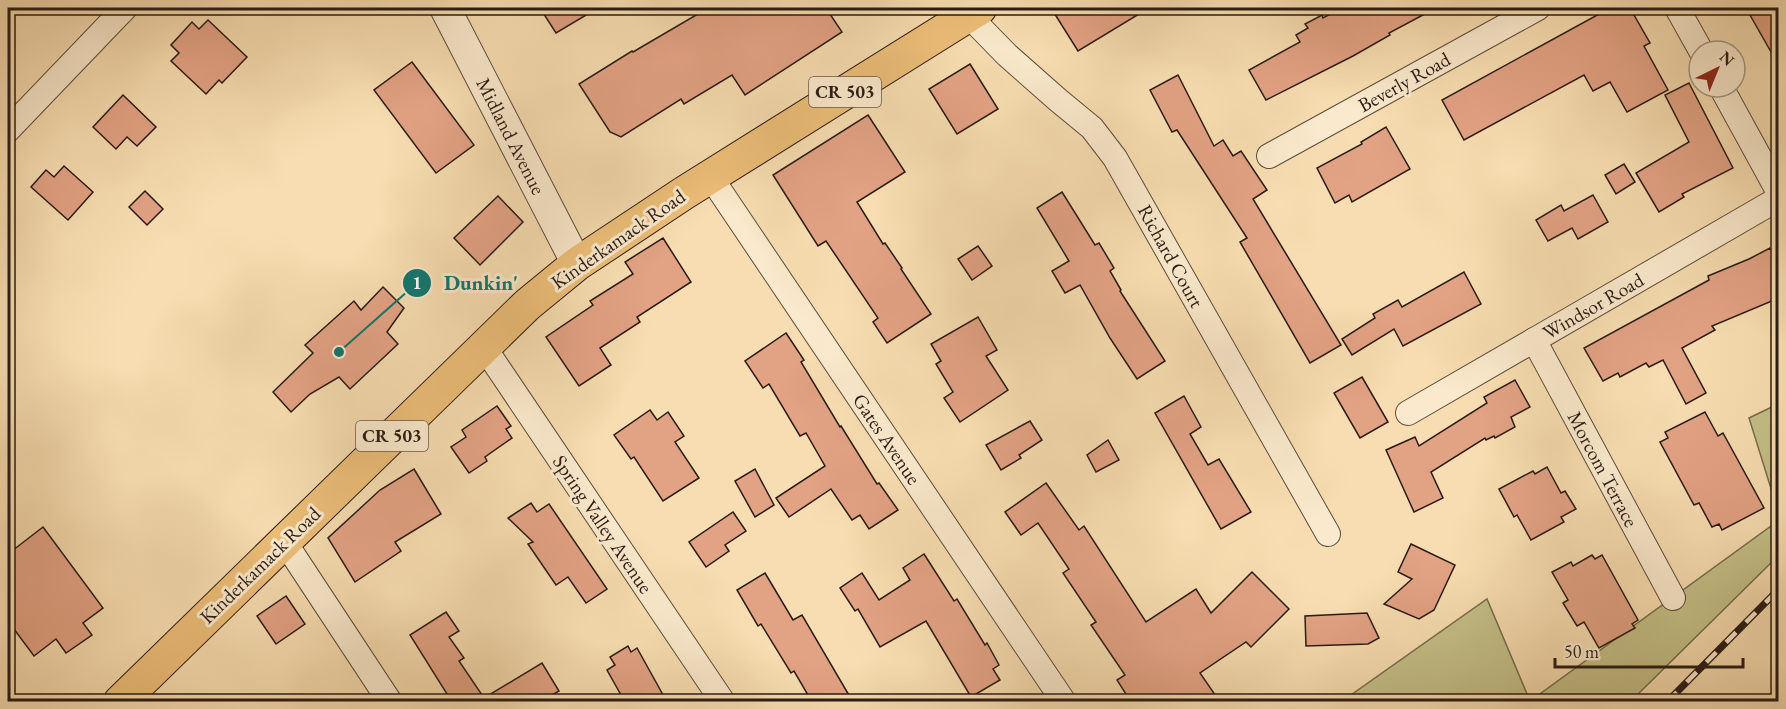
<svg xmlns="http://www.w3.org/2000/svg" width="1786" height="709" font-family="'EB Garamond',serif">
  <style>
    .green { fill: #c4bf87; stroke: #766d4d; stroke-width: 1.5 }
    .building { fill: #e2a284; stroke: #291b13; stroke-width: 1.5 }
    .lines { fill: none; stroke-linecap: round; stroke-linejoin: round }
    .minor-casing { stroke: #5c4c3a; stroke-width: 26 }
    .tertiary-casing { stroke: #5c4c3a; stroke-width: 32 }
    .primary-casing { stroke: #291b13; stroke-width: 35 }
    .minor { stroke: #fae9cc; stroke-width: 24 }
    .tertiary { stroke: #fae9cc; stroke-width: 30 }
    .primary { stroke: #ecbe78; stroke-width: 33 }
    .rail-casing { stroke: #291b13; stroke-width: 7 }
    .rail { stroke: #fae9cc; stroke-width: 4.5; stroke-dasharray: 14; stroke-linecap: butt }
    .labels { text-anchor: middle; stroke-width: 6; stroke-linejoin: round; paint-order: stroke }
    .shield { fill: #fae9cc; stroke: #68594a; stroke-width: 1.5 }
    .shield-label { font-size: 18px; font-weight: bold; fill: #291b13 }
    .street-label { font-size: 20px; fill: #291b13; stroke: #fae9cc }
    .leader { fill: none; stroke: #0f766e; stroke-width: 2 }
    .callout-dot { fill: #0f766e; stroke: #fae9cc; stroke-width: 2 }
    .mark-label { font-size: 18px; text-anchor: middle; font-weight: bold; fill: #fff }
    .callout-label { font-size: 21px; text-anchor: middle; font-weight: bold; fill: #0f766e; stroke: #fae9cc; stroke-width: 6; stroke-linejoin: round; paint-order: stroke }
  </style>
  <rect width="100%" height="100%" fill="#f7ddb1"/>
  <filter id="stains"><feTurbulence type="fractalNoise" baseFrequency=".00333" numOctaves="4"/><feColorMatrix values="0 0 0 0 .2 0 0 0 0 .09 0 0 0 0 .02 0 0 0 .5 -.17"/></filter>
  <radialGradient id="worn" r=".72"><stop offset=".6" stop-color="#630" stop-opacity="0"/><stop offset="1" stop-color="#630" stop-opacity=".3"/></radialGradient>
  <g class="green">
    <path d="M1778 404V511L1749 418Z"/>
    <path d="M1778 521V556L1631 701 1341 702 1487 599 1530 701Z"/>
  </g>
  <g class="building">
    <path d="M540 8H598L556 33Z"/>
    <path d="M708 8H826L842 32 745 95 732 75 684 104 681 99 621 137 610 132 579 84 632 51 633 52Z"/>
    <path d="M1051 8H1149L1078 51Z"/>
    <path d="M1342 8H1436L1389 33 1390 35 1353 56 1266 100 1249 70 1300 42 1296 35 1308 28 1305 24 1322 15 1323 18Z"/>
    <path d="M1610 8H1630L1650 43 1644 46 1668 90 1627 112 1610 82 1593 91 1584 75 1464 140 1442 100Z"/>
    <path d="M1746 8H1779V66Z"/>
    <path d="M208 20 247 57 222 83 219 80 206 94 171 61 179 53 171 45 192 22 199 29Z"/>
    <path d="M412 62 474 145 436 173 374 90Z"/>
    <path d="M970 64 998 109 957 134 929 89Z"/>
    <path d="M1178 75 1214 146 1223 140 1233 156 1241 151 1267 190 1253 199 1341 345 1310 363 1240 242 1247 238 1177 130 1172 132 1150 90Z"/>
    <path d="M1689 83 1733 168 1682 194 1684 197 1659 212 1636 173 1689 142 1665 95Z"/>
    <path d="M123 95 156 127 137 146 127 137 116 149 93 127Z"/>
    <path d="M868 115 905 172 857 202 883 244 885 243 902 268 901 269 931 314 887 343 873 322 878 318 826 241 818 246 773 175Z"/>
    <path d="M1386 127 1410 169 1352 202 1349 195 1335 203 1317 168 1362 144 1361 142Z"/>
    <path d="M1624 164 1635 182 1616 194 1605 175Z"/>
    <path d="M64 166 93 192 68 220 31 187 46 170 54 177Z"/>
    <path d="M145 191 163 209 147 225 129 207Z"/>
    <path d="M1062 192 1095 245 1099 243 1114 268 1110 271 1121 290 1120 291 1165 361 1137 379 1110 338 1080 285 1065 293 1052 271 1069 261 1037 208Z"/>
    <path d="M1593 195 1608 222 1578 239 1572 228 1548 241 1536 220 1561 205 1564 211Z"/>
    <path d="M498 196 523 222 480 265 454 238Z"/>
    <path d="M663 238 691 282 637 317 640 322 600 348 611 365 579 386 546 337 593 305 590 301 633 274 625 262Z"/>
    <path d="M978 246 992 266 972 280 958 259Z"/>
    <path d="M1770 248 1779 264V298L1712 326 1715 330 1682 348 1706 393 1686 404 1663 360 1649 367 1646 363 1620 377 1618 373 1603 381 1584 348 1709 280 1708 276 1749 259Z"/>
    <path d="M1464 272 1481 304 1403 346 1394 329 1352 355 1342 339 1375 318 1373 314 1398 300 1402 307Z"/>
    <path d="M383 287 404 308 387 332 398 344 350 389 339 377 310 394 291 412 273 392 313 353 305 345 354 301 361 310Z"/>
    <path d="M978 317 997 350 986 356 1008 390 960 422 944 398 953 392 936 364 941 361 931 344Z"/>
    <path d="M786 333 804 360 801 362 840 427 841 426 877 484 879 483 898 510 869 529 860 515 852 520 831 489 789 517 776 498 825 466 806 433 800 436 769 384 763 388 745 361Z"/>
    <path d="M1362 377 1388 422 1360 438 1334 393Z"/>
    <path d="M1515 380 1530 407 1511 417 1515 427 1495 438 1494 436 1486 440 1485 438 1431 472 1443 498 1414 512 1386 450 1415 437 1419 446 1487 403 1484 397Z"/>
    <path d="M1184 396 1201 427 1190 434 1208 465 1219 459 1251 512 1221 529 1155 413Z"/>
    <path d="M497 406 511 426 506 429 512 438 485 457 487 461 469 473 451 447 466 437 462 430Z"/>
    <path d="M650 410 657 420 668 412 684 436 675 442 699 478 663 501 634 457 631 459 614 435Z"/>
    <path d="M1705 412 1718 436 1723 433 1764 508 1722 530 1719 524 1712 527 1699 503 1694 505 1660 442 1668 438 1665 432Z"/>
    <path d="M1030 421 1042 440 1019 455 1021 458 1001 470 986 445Z"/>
    <path d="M1108 440 1119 460 1096 472 1087 455Z"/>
    <path d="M1547 467 1561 493 1565 491 1576 509 1561 517 1564 522 1531 540 1517 515 1514 517 1499 489 1533 471 1535 474Z"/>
    <path d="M414 469 441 514 395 542 401 551 355 582 328 538 380 490Z"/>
    <path d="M755 469 774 505 755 517 735 481Z"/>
    <path d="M1046 483 1079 530 1084 526 1146 622 1196 589 1211 613 1252 572 1289 609 1251 647 1246 642 1200 673 1220 702H1131L1117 680 1125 675 1091 625 1096 622 1063 573 1069 569 1038 523 1021 535 1005 512Z"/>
    <path d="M531 503 537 512 549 504 607 589 586 603 568 577 556 585 528 544 533 542 508 518Z"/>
    <path d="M733 512 746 531 725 545 729 551 706 567 689 542Z"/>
    <path d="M43 527 103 608 83 623 92 635 66 653 56 639 34 656 8 621V554Z"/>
    <path d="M1411 544 1455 565 1434 610 1419 619 1384 604 1412 579 1398 572Z"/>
    <path d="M924 554 954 601 957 599 985 645 987 643 999 665 993 669 1000 680 971 697 926 621 880 647 858 609 855 611 840 588 862 573 879 600 910 580 903 568Z"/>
    <path d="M1592 555 1595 559 1602 555 1638 620 1632 624 1635 628 1599 648 1584 622 1577 626 1563 603 1568 600 1552 572 1571 562 1573 566Z"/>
    <path d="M765 573 793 620 802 615 853 702H812L794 671 791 673 761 624 758 626 737 590Z"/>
    <path d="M286 596 305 624 276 644 257 616Z"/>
    <path d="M446 612 459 631 449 637 464 658 459 661 484 698 542 663 559 691 540 702H452L410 635Z"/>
    <path d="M1367 613 1379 638 1368 644 1306 646 1305 616Z"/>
    <path d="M628 646 631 652 637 648 667 702H625L607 670 615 665 610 657Z"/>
  </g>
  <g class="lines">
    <g class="minor-casing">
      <g id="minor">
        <path d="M1677 8 1701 51"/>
        <path d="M968 15 1007 55 1058 100 1092 128 1115 158 1328 534"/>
        <path d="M1721 87 1778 191"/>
        <path d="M8 130 125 8"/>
        <path d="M1269 156 1538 8"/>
        <path d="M710 176 1064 702"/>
        <path d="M1534 340 1673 598"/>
        <path d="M484 347 723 702"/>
        <path d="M1408 413 1778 199"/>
        <path d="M284 541 390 702"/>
      </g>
    </g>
    <g class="tertiary-casing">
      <path id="tertiary" d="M445 8 577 264"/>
    </g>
    <g class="primary-casing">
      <path id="primary" d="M120 702 527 305 577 264 684 193 980 8"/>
    </g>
    <use href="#minor" class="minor"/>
    <use href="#tertiary" class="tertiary"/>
    <use href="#primary" class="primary"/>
    <g class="rail-casing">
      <path id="rail" d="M1667 702 1778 590"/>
    </g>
    <use href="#rail" class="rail"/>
  </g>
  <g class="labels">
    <g class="shield">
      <rect x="809" y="77" width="72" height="30" rx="4.5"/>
      <rect x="356" y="421" width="72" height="30" rx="4.5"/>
    </g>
    <g class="shield-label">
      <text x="845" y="98">CR 503</text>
      <text x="392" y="442">CR 503</text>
    </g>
    <g class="street-label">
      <text transform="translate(1404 82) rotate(-29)" y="7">Beverly Road</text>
      <text transform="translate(511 136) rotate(63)" y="7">Midland Avenue</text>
      <text transform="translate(618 239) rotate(-35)" y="7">Kinderkamack Road</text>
      <text transform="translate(1171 256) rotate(61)" y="7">Richard Court</text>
      <text transform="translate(1593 306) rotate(-30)" y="7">Windsor Road</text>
      <text transform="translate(887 439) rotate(56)" y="7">Gates Avenue</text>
      <text transform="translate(1603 469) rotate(62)" y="7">Morcom Terrace</text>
      <text transform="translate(603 524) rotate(56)" y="7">Spring Valley Avenue</text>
      <text transform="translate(260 565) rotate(-44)" y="7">Kinderkamack Road</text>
    </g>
  </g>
  <path class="leader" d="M339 352L417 283"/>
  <g class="callout-dot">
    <circle cx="339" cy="352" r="6"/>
    <circle cx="417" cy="283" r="15"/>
  </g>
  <g class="mark-label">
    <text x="417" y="289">1</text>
  </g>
  <g class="callout-label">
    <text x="481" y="290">Dunkin'</text>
  </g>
  <rect width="1786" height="709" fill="none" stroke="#f7ddb1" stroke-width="30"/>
  <rect x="9" y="9" width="1768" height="691" fill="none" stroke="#291b13" stroke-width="3"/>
  <rect x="15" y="15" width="1756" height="679" fill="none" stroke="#291b13" stroke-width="1.5"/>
  <g transform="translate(1717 69) rotate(43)"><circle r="28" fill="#fae9cc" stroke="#a69782" stroke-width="1.5"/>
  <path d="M0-4.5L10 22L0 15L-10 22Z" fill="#8f2418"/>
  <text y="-9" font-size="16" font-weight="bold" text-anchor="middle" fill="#291b13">N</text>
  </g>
  <path d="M1555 658v9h188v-9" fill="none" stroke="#291b13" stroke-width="3"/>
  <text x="1564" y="658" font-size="18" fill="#291b13" stroke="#fae9cc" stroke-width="4.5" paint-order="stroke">50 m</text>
  <rect width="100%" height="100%" filter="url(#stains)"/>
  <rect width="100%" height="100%" fill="url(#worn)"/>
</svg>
